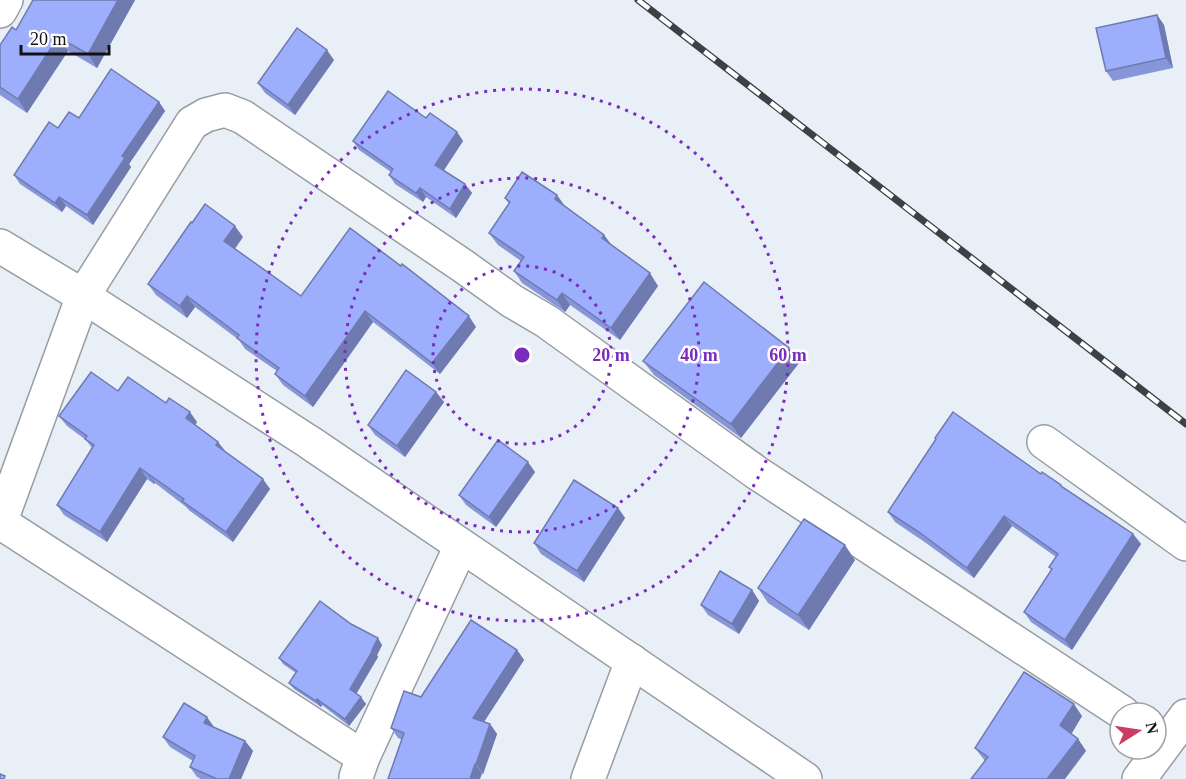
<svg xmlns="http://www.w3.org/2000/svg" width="1186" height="779" font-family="'Times New Roman',serif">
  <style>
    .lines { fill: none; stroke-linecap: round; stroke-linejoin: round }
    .street-casing { stroke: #979da3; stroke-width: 36 }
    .street { stroke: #fff; stroke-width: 33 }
    .rail-casing { stroke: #3d4044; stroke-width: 7 }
    .rail { stroke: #fff; stroke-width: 4.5; stroke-dasharray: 14; stroke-linecap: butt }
    .wall { fill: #8796d9 }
    .shaded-wall { fill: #6e7ab0 }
    .building { fill: #9daffc; stroke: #6e7ab0; stroke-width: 1.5 }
    .ring { fill: none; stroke: #7b2cbf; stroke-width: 3; stroke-dasharray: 3 6 }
    .centre { fill: #7b2cbf; stroke: #fff; stroke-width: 3 }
    .ring-label { font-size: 18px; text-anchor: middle; font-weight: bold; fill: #7b2cbf; stroke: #fff; stroke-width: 5; stroke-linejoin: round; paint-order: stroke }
  </style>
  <rect width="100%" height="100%" fill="#e8eff6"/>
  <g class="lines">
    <g class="street-casing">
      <g id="street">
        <path d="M0 11 6 0"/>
        <path d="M0 246 83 296 309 442 805 779"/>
        <path d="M1044 442 1186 544"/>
        <path d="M0 522 363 757"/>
        <path d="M0 523 83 296 192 123 206 115 225 110 243 117 463 266 512 301 546 321 757 473 1123 713"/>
        <path d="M356 777 363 757 461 546"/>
        <path d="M588 779 632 661"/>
        <path d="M1139 779 1186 716"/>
      </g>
    </g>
    <use href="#street" class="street"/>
    <g class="rail-casing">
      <path id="rail" d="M638 0 1186 424"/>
    </g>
    <use href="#rail" class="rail"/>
  </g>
  <g class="wall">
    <path d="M33 0H135L97 68 68 51 27 113 0 95V45L16 30Z"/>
    <path d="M1157 15 1164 25 1173 68 1113 81 1106 71Z"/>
    <path d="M334 60 295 115 265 93 258 83Z"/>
    <path d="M159 102 165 111 129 164 131 167 93 225 66 206 62 212 20 184 14 175 58 128 79 118Z"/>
    <path d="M426 118 457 132 463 141 444 170 465 184 472 193 456 218 426 197 423 202 395 184 389 175 391 172 359 150 353 141Z"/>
    <path d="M557 195 564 205 604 235 612 246 658 286 620 340 570 305 565 312 522 283 514 271 521 261 498 245 489 233 509 204 505 198Z"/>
    <path d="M243 237 235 249 301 296 476 327 440 374 373 322 313 407 283 385 275 374 277 371 245 349 239 340 195 307 187 318 156 295 148 284Z"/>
    <path d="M789 348 799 363 741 438 654 375 643 361Z"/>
    <path d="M118 391 166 403 197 422 195 425 225 452 270 489 233 542 190 511 185 506 155 483 154 484 147 479 107 542 64 515 57 505 92 448 86 440 67 426 59 416Z"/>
    <path d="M436 392 444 402 405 457 375 435 368 425Z"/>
    <path d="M535 472 496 527 466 505 459 495Z"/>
    <path d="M1041 474 1063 487 1133 534 1141 544 1072 650 1031 622 1024 612 1051 570 1049 567 1056 557 1012 526 974 578 926 543 895 522 888 512Z"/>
    <path d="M618 508 625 518 584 582 541 554 534 543Z"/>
    <path d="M855 560 809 630 768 603 758 588Z"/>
    <path d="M752 590 759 601 739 634 708 615 701 605Z"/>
    <path d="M351 624 382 645 377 655 378 657 356 694 366 704 349 726 322 705 321 707 294 689 289 683 296 673 283 664 279 658Z"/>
    <path d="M517 650 524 660 484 722 490 724 497 734 483 774 398 738 391 728 421 697Z"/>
    <path d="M1082 716 1071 734 1078 739 1086 751 985 761 975 748Z"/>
    <path d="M214 727 245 741 253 751 241 779H201L197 777 190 767 193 761 170 747 163 737Z"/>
  </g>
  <g class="shaded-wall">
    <path d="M118 0H135L97 68 88 54Z"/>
    <path d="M1157 15 1164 25 1173 68 1166 58Z"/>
    <path d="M58 37 68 51 27 113 18 99Z"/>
    <path d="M327 50 334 60 295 115 288 105Z"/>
    <path d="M159 102 165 111 129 164 131 167 93 225 87 215 122 156Z"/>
    <path d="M457 132 463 141 442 173 435 165Z"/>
    <path d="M465 184 472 193 456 218 450 209Z"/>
    <path d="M420 188 426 197 423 202 416 193Z"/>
    <path d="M557 195 566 208 555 199Z"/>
    <path d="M59 197 66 206 62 212 55 203Z"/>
    <path d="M235 226 243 237 232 252 224 241Z"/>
    <path d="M604 235 613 247 602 238Z"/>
    <path d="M650 273 658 286 620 340 611 328Z"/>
    <path d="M562 293 570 305 565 312 557 300Z"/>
    <path d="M187 296 195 307 187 318 180 306Z"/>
    <path d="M365 311 373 322 313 407 305 396Z"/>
    <path d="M469 316 476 327 440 374 432 363Z"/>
    <path d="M789 348 799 363 741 438 731 424Z"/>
    <path d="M436 392 444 402 405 457 397 446Z"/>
    <path d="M190 412 197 422 193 428 186 418Z"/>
    <path d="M218 442 226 452 216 445Z"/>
    <path d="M528 462 535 472 496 527 489 517Z"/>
    <path d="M140 468 147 479 107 542 100 532Z"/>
    <path d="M147 473 155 483 154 484Z"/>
    <path d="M263 479 270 489 233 542 226 532Z"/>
    <path d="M618 508 625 518 584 582 577 571Z"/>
    <path d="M1004 516 1012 526 974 578 967 568Z"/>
    <path d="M1133 534 1141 544 1072 650 1065 640Z"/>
    <path d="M845 545 855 560 809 630 798 615Z"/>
    <path d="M752 590 759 601 739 634 732 624Z"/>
    <path d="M378 638 382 645 377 655 378 657 355 696 350 689Z"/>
    <path d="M517 650 524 660 480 728 473 718Z"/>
    <path d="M361 697 366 704 349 726 345 719Z"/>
    <path d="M317 699 322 705 321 707 316 701Z"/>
    <path d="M1074 704 1082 716 1069 738 1060 725Z"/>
    <path d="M207 717 214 727 204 723Z"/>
    <path d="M490 724 497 734 483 774 476 764Z"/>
    <path d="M1078 739 1086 751 1065 779H1047Z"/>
    <path d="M245 741 253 751 241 779H229Z"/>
    <path d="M475 764 482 774 480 779H470Z"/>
  </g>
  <g class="building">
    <path d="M33 0H118L88 54 58 37 18 99 0 87V45L12 27 16 30Z"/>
    <path d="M1157 15 1166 58 1106 71 1096 28Z"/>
    <path d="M297 28 327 50 288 105 258 83Z"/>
    <path d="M111 69 159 102 122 156 125 158 87 215 59 197 55 203 14 175 49 122 58 128 69 112 79 118Z"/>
    <path d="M388 91 426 118 430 113 457 132 435 165 465 184 450 209 420 188 416 193 389 175 393 169 353 141Z"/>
    <path d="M522 172 557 195 555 199 604 235 602 238 650 273 611 328 562 293 557 300 514 271 524 257 489 233 510 202 505 198Z"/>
    <path d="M205 204 235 226 224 241 301 296 350 228 401 266 402 264 469 316 432 363 365 311 305 396 275 374 279 368 237 338 239 335 187 296 180 306 148 284 191 222 192 223Z"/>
    <path d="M704 282 789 348 731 424 643 361Z"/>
    <path d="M406 370 436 392 397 446 368 425Z"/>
    <path d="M91 372 118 391 128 377 166 403 169 398 190 412 186 418 218 442 216 445 263 479 226 532 182 501 184 499 147 473 140 468 100 532 57 505 94 445 85 439 87 436 59 416Z"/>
    <path d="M953 412 1041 474 1042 472 1061 485V486L1133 534 1065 640 1024 612 1052 569 1049 567 1058 554 1004 516 967 568 919 532 888 512 936 439 935 438Z"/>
    <path d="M498 440 528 462 489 517 459 495Z"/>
    <path d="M574 480 618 508 577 571 534 543Z"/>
    <path d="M804 519 845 545 798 615 758 588Z"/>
    <path d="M720 571 752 590 732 624 701 605Z"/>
    <path d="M320 601 351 624 378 638 372 650H373L350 689 361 697 345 719 317 699 316 701 289 683 297 671 279 658Z"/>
    <path d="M471 620 517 650 473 718 490 724 476 764H475L470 779H388L404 733 391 728 404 691 421 697Z"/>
    <path d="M1024 672 1074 704 1060 725 1078 739 1047 779H971L988 757 975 748Z"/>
    <path d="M184 703 207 717 204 723 245 741 229 779H217L190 767 195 756 163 737Z"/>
    <path d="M0 774 5 776 4 779H0Z"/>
  </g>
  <g class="ring">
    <circle cx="522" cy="355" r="89"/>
    <circle cx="522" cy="355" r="177"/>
    <circle cx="522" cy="355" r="266"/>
  </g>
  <circle cx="522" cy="355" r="9" class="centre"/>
  <g class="ring-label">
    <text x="611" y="361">20 m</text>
    <text x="699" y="361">40 m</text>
    <text x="788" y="361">60 m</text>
  </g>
  <g transform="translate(1138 731) rotate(78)"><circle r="28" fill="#ffffff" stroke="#9fa0a1" stroke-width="1.5"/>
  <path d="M0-4.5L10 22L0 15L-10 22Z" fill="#cb3c60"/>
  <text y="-9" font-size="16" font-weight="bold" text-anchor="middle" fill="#101215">N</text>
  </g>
  <path d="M21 45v9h88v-9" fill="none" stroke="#101215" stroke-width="3"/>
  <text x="30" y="45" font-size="18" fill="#101215" stroke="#ffffff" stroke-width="4.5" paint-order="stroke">20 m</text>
</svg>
